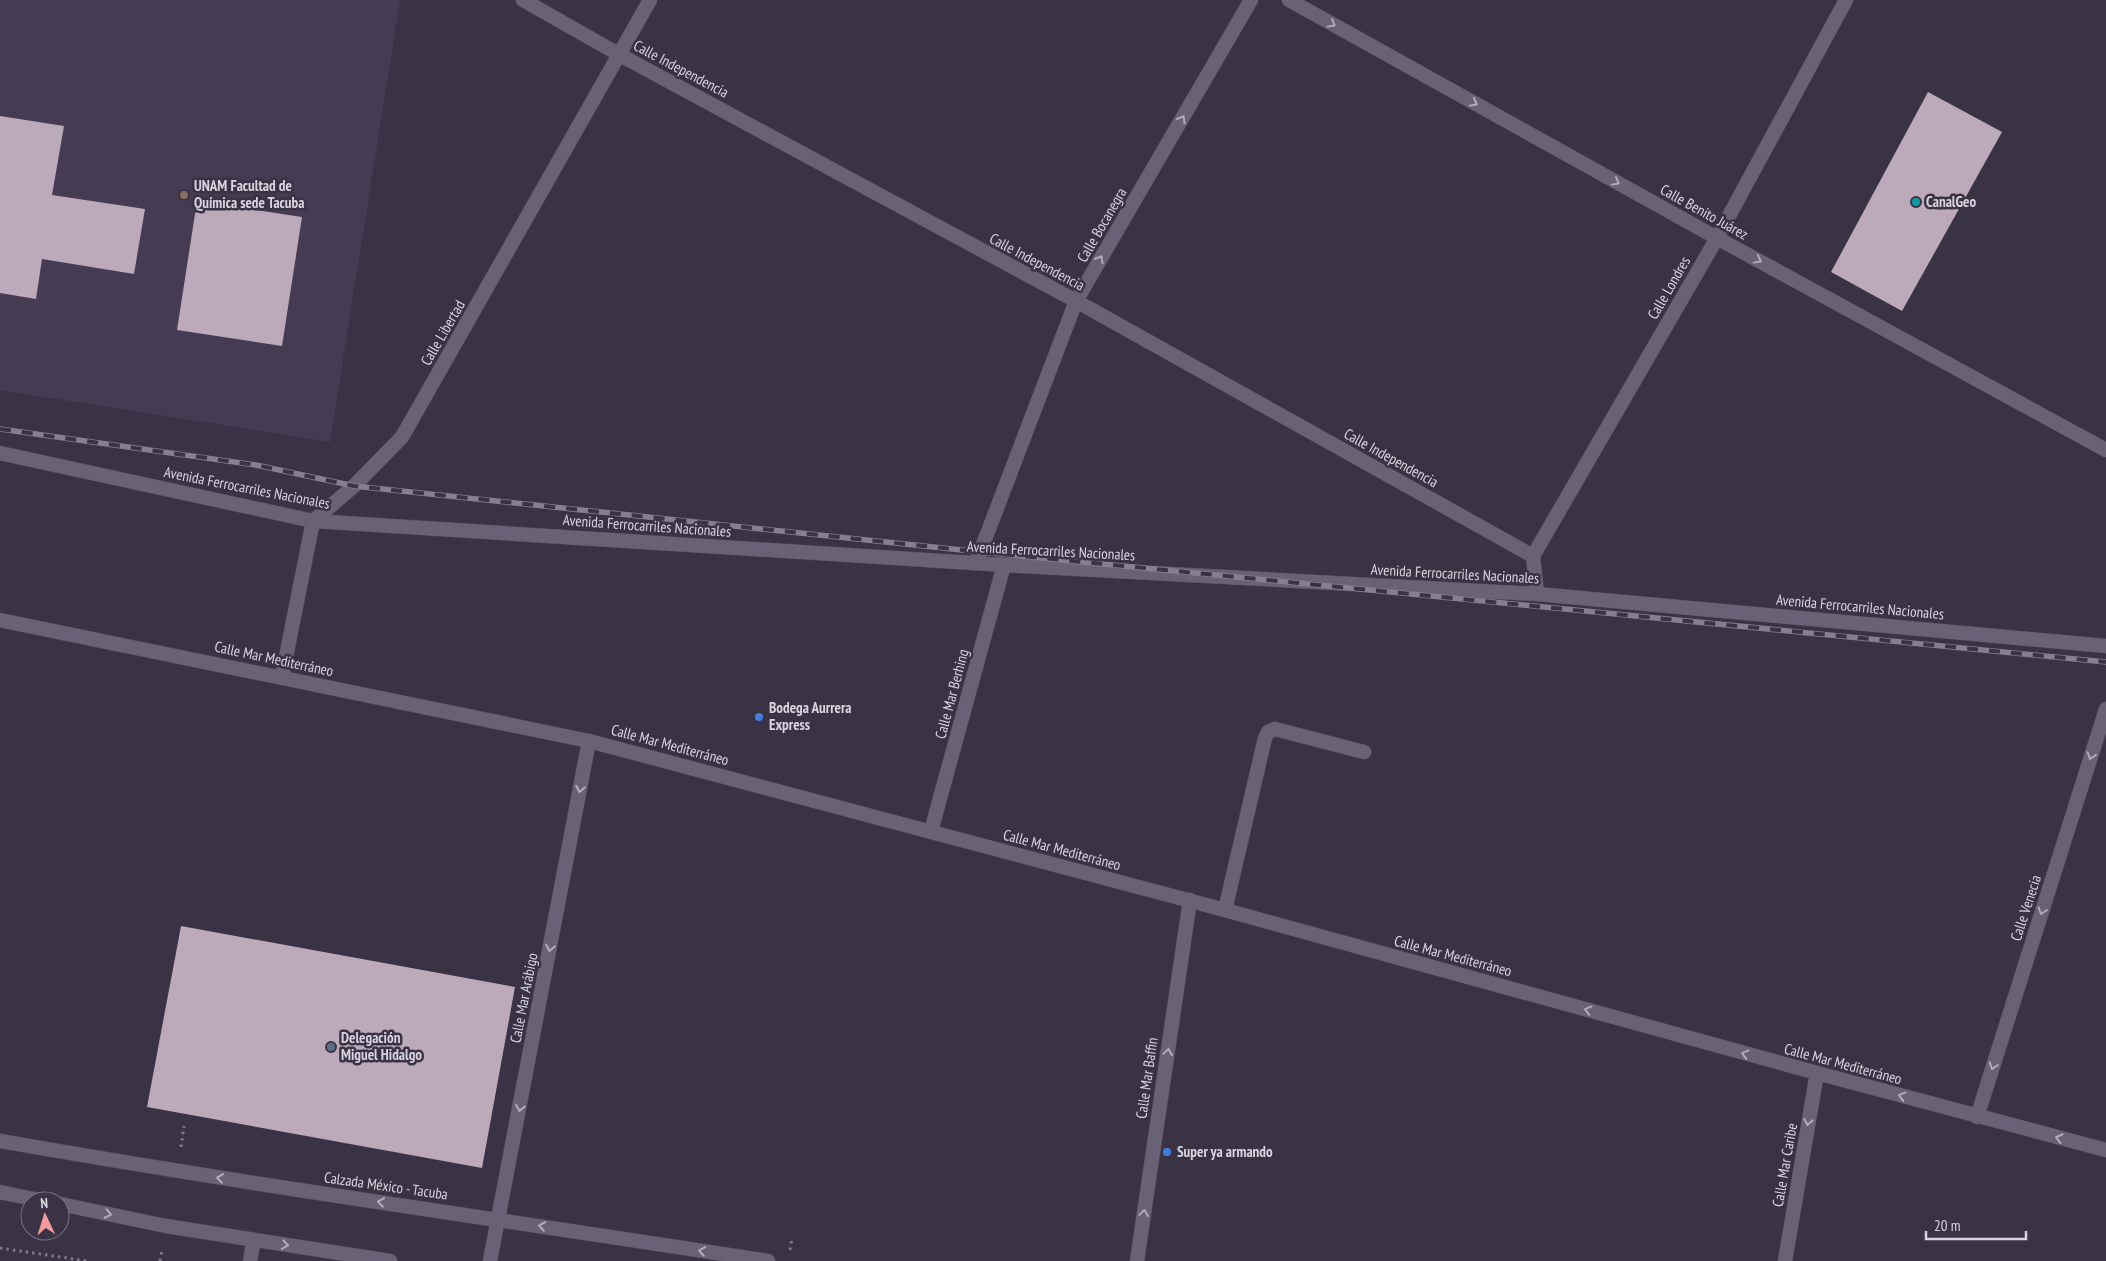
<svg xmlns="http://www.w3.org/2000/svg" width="2106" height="1261" font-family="'PT Sans Narrow',sans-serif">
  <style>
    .built { fill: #453b53 }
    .building { fill: #bca9ba }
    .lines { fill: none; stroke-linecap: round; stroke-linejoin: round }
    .service-casing { stroke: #554f5d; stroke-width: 15 }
    .minor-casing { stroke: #554f5d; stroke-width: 15 }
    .secondary-casing { stroke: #554f5d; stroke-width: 15 }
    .path { stroke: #7e7887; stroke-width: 3; stroke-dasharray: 2.5 4; stroke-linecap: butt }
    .service { stroke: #696175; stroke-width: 14 }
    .minor { stroke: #696175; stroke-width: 14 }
    .secondary { stroke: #696175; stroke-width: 14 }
    .rail-casing { stroke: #85808f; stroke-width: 5.5 }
    .rail { stroke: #3a3345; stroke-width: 4; stroke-dasharray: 11; stroke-linecap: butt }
    .oneway { stroke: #b1acba }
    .education-dot { fill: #8d6e63; stroke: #3a3345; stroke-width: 2 }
    .culture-dot { fill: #0f9aa8; stroke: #3a3345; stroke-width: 2 }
    .shop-dot { fill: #3f7fe0; stroke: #3a3345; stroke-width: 2 }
    .service-dot { fill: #5c6f8a; stroke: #3a3345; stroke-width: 2 }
    .labels { text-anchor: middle; stroke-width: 5; stroke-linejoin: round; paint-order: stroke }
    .street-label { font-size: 15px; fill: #d8d4df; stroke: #3a3345 }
    .poi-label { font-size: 15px; font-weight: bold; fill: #d8d4df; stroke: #3a3345; text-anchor: start }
  </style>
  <rect width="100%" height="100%" fill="#3a3345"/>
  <path class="built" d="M0 0H400L330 442 0 390Z"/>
  <g class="building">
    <path d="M1928 92 2002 132 1902 311 1831 272Z"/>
    <path d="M0 116 64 126 52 195 145 209 134 274 42 259 36 299 0 293Z"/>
    <path d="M197 201 302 217 282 346 177 330Z"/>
    <path d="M181 926 515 987 482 1168 147 1107Z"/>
  </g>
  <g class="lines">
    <g class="service-casing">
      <g id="service">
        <path d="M931 831 1004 565"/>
        <path d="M1225 910 1265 738 1268 732 1275 729 1364 752"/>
      </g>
    </g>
    <g class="minor-casing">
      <g id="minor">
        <path d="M523 0 620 55 1076 301 1533 556"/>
        <path d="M1289 0 1717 238 2106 450"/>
        <path d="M0 453 313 521 1004 565 1537 594 2106 646"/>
        <path d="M976 563 1076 301 1251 0"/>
        <path d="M1537 594 1533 556 1717 238 1846 0"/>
        <path d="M0 620 589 741 1225 910 1817 1073 2106 1150"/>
        <path d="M282 677 313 521 354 486 402 437 650 0"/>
        <path d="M1977 1117 2106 709"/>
        <path d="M250 1261 254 1240"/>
        <path d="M490 1261 589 741"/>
        <path d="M1137 1261 1190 900"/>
        <path d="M1785 1261 1817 1073"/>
      </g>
    </g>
    <g class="secondary-casing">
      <g id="secondary">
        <path d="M0 1141C255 1186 512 1221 768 1261"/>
        <path d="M0 1192 44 1201"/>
        <path d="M60 1204 166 1226 390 1261"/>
      </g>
    </g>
    <g class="path">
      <path d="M181 1147 184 1126"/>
      <path d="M0 1248 87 1261"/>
      <path d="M790 1250 792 1238"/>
      <path d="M160 1261 162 1249"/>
    </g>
    <use href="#service" class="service"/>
    <use href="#minor" class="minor"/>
    <use href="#secondary" class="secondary"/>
    <g class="rail-casing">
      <path id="rail" d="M0 429 256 465 354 486 981 552 2106 662"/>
    </g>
    <use href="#rail" class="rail"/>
  </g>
  <defs><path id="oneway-chevron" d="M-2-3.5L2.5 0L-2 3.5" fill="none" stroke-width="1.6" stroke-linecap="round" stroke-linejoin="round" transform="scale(1.25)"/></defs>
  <g class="oneway">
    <use href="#oneway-chevron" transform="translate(1332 24) rotate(29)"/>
    <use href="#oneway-chevron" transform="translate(1474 103) rotate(29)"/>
    <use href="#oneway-chevron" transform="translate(1182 119) rotate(-60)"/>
    <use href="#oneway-chevron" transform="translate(1616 182) rotate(29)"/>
    <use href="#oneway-chevron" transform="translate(1100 259) rotate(-60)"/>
    <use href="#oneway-chevron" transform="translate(1758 260) rotate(29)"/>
    <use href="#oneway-chevron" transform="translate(2091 756) rotate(108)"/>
    <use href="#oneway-chevron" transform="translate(580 789) rotate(101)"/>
    <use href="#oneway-chevron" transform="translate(2042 911) rotate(108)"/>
    <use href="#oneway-chevron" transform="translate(550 948) rotate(101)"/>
    <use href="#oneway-chevron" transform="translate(1588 1010) rotate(-165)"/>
    <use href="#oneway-chevron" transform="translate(1168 1052) rotate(-82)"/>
    <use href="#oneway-chevron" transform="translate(1745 1054) rotate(-165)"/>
    <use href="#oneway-chevron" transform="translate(1993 1066) rotate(108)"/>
    <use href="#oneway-chevron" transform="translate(1902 1096) rotate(-165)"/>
    <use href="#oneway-chevron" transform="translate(520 1108) rotate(101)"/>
    <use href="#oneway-chevron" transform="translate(1808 1122) rotate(100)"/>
    <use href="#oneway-chevron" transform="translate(2059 1138) rotate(-166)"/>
    <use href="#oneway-chevron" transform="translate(220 1178) rotate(-172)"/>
    <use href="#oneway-chevron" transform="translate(381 1202) rotate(-172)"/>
    <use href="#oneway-chevron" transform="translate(1144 1213) rotate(-82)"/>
    <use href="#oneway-chevron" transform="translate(108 1214) rotate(12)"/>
    <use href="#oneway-chevron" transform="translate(542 1226) rotate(-171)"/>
    <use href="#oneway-chevron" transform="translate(285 1245) rotate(9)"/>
    <use href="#oneway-chevron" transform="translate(702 1251) rotate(-171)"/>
  </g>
  <circle class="education-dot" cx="184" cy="195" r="5"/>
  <circle class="culture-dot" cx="1916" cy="202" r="5"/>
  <g class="shop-dot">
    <circle cx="759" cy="717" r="5"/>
    <circle cx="1167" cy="1152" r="5"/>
  </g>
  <circle class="service-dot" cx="331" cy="1047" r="5"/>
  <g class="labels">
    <g class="street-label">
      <text transform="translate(681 69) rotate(28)" y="5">Calle Independencia</text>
      <text transform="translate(1704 212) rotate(29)" y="5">Calle Benito Juárez</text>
      <text transform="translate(1102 225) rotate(-60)" y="5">Calle Bocanegra</text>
      <text transform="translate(1037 262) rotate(28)" y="5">Calle Independencia</text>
      <text transform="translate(1669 288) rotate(-60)" y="5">Calle Londres</text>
      <text transform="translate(443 333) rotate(-60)" y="5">Calle Libertad</text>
      <text transform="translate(1391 458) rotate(29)" y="5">Calle Independencia</text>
      <text transform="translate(247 488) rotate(11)" y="5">Avenida Ferrocarriles Nacionales</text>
      <text transform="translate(647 526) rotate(4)" y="5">Avenida Ferrocarriles Nacionales</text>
      <text transform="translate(1051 551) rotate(3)" y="5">Avenida Ferrocarriles Nacionales</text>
      <text transform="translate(1455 574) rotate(3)" y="5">Avenida Ferrocarriles Nacionales</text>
      <text transform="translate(1860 607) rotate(5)" y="5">Avenida Ferrocarriles Nacionales</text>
      <text transform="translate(274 659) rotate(12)" y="5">Calle Mar Mediterráneo</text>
      <text transform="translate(952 694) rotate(-75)" y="5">Calle Mar Berhing</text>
      <text transform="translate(670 745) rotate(15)" y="5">Calle Mar Mediterráneo</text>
      <text transform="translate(1062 850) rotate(15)" y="5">Calle Mar Mediterráneo</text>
      <text transform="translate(2026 908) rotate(-72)" y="5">Calle Venecia</text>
      <text transform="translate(1453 956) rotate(15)" y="5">Calle Mar Mediterráneo</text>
      <text transform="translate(524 998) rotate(-79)" y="5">Calle Mar Arábigo</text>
      <text transform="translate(1843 1064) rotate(15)" y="5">Calle Mar Mediterráneo</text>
      <text transform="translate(1147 1078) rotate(-82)" y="5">Calle Mar Baffin</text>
      <text transform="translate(1785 1165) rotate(-80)" y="5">Calle Mar Caribe</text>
      <text transform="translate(386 1186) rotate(8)" y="5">Calzada México - Tacuba</text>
    </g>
    <g class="poi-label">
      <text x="194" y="191">UNAM Facultad de<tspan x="194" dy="17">Química sede Tacuba</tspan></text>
      <text x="1926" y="207">CanalGeo</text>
      <text x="769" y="713">Bodega Aurrera<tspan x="769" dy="17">Express</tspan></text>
      <text x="341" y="1043">Delegación<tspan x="341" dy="17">Miguel Hidalgo</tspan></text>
      <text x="1177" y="1157">Super ya armando</text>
    </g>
  </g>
  <g transform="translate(45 1216) rotate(356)"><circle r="24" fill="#3a3345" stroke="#797383"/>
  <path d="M0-4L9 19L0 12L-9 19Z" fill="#f59b9c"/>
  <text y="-8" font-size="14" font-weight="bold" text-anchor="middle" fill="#d8d4df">N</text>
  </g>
  <path d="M1926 1231v8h100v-8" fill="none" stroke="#d8d4df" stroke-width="2.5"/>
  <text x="1934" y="1231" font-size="15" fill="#d8d4df" stroke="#3a3345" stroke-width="4" paint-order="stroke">20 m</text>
</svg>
